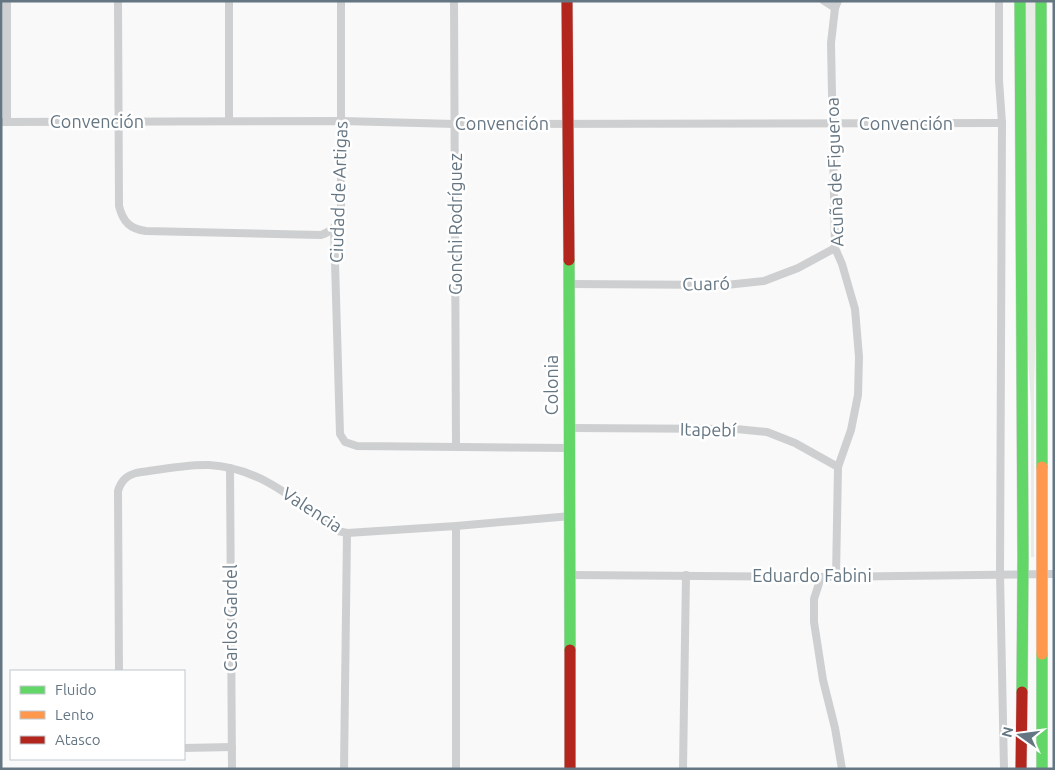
<svg xmlns="http://www.w3.org/2000/svg" width="1055" height="770" font-family="Ubuntu,sans-serif">
  <style>
    .green { fill: #e8ebe6 }
    .lines { fill: none; stroke-linecap: round; stroke-linejoin: round }
    .fast-casing { stroke: #d5d6d7; stroke-width: 12 }
    .slow-casing { stroke: #d5d6d7; stroke-width: 12 }
    .jam-casing { stroke: #d5d6d7; stroke-width: 12 }
    .street { stroke: #cecfd0; stroke-width: 8 }
    .fast { stroke: #63d668; stroke-width: 11 }
    .slow { stroke: #ff974d; stroke-width: 11 }
    .jam { stroke: #b3261e; stroke-width: 11 }
    .labels { text-anchor: middle; stroke-width: 5; stroke-linejoin: round; paint-order: stroke }
    .street-label { font-size: 18px; fill: #657683; stroke: #fff }
  </style>
  <rect width="100%" height="100%" fill="#f9f9f9"/>
  <path class="green" d="M1025 1H1035L1036 327 1034 386V557H1031V405L1026 327Z"/>
  <g class="lines">
    <g class="fast-casing">
      <g id="fast">
        <path d="M1020 1 1023 558 1022 692"/>
        <path d="M1041 1 1042 467"/>
        <path d="M569 260 570 650"/>
        <path d="M1042 654V769"/>
      </g>
    </g>
    <g class="slow-casing">
      <path id="slow" d="M1042 467V654"/>
    </g>
    <g class="jam-casing">
      <g id="jam">
        <path d="M567 1 569 260"/>
        <path d="M570 769V650"/>
        <path d="M1021 769 1022 692"/>
      </g>
    </g>
    <g class="street">
      <path d="M7 1V122"/>
      <path d="M118 1 119 206C123 222 130 229 146 231L321 235C332 231 337 226 341 216V1"/>
      <path d="M229 1V121"/>
      <path d="M454 1 456 446"/>
      <path d="M824 1 835 8"/>
      <path d="M999 1V80L1002 123 1000 574 1004 769"/>
      <path d="M1 122 342 121 455 124 1002 123"/>
      <path d="M334 228 340 434 345 442 357 446 570 448"/>
      <path d="M569 284 726 285 764 281 798 268 835 248"/>
      <path d="M570 428 736 429 767 432 795 443 838 467"/>
      <path d="M230 468 232 769"/>
      <path d="M456 526V769"/>
      <path d="M571 575 821 577 1054 574"/>
      <path d="M821 577 814 599V622L823 680 835 728 842 769"/>
      <path d="M836 577 838 467 851 430 858 395 859 357 855 309 842 264 835 248 831 43 835 8 838 1"/>
      <path d="M119 671 118 491C121 481 126 476 136 473 157 470 188 464 209 465 262 468 296 501 338 531L347 533 456 526 571 516"/>
      <path d="M184 748 232 747"/>
      <path d="M344 769 347 533"/>
      <path d="M683 769 686 575"/>
    </g>
    <use href="#fast" class="fast"/>
    <use href="#slow" class="slow"/>
    <use href="#jam" class="jam"/>
  </g>
  <g class="labels">
    <g class="street-label">
      <text x="97" y="128">Convención</text>
      <text x="502" y="130">Convención</text>
      <text x="906" y="130">Convención</text>
      <text transform="translate(835 172) rotate(-92)" y="6">Acuña de Figueroa</text>
      <text transform="translate(339 192) rotate(-88)" y="6">Ciudad de Artigas</text>
      <text transform="translate(456 224) rotate(-90)" y="6">Gonchi Rodríguez</text>
      <text transform="translate(706 284) rotate(-1)" y="6">Cuaró</text>
      <text transform="translate(552 385) rotate(-90)" y="6">Colonia</text>
      <text transform="translate(708 430) rotate(1)" y="6">Itapebí</text>
      <text transform="translate(312 510) rotate(33)" y="6">Valencia</text>
      <text x="812" y="582">Eduardo Fabini</text>
      <text transform="translate(231 618) rotate(-90)" y="6">Carlos Gardel</text>
    </g>
  </g>
  <rect width="1055" height="770" fill="none" stroke="#657683" stroke-width="5"/>
  <rect x="10" y="670" width="175" height="90" fill="#ffffff" stroke="#c1c8cd"/>
  <rect x="20" y="686" width="25" height="8" fill="#63d668" stroke="#c1c8cd"/>
  <text x="55" y="695" font-size="15" fill="#657683">Fluido</text>
  <rect x="20" y="711" width="25" height="8" fill="#ff974d" stroke="#c1c8cd"/>
  <text x="55" y="720" font-size="15" fill="#657683">Lento</text>
  <rect x="20" y="736" width="25" height="8" fill="#b3261e" stroke="#c1c8cd"/>
  <text x="55" y="745" font-size="15" fill="#657683">Atasco</text>
  <g transform="translate(1020 735) rotate(284)" stroke="#ffffff" stroke-width="4" paint-order="stroke">
  <path d="M0-4L9 19L0 12L-9 19Z" fill="#657683"/>
  <text y="-8" font-size="14" font-weight="bold" text-anchor="middle" fill="#657683">N</text>
  </g>
</svg>
